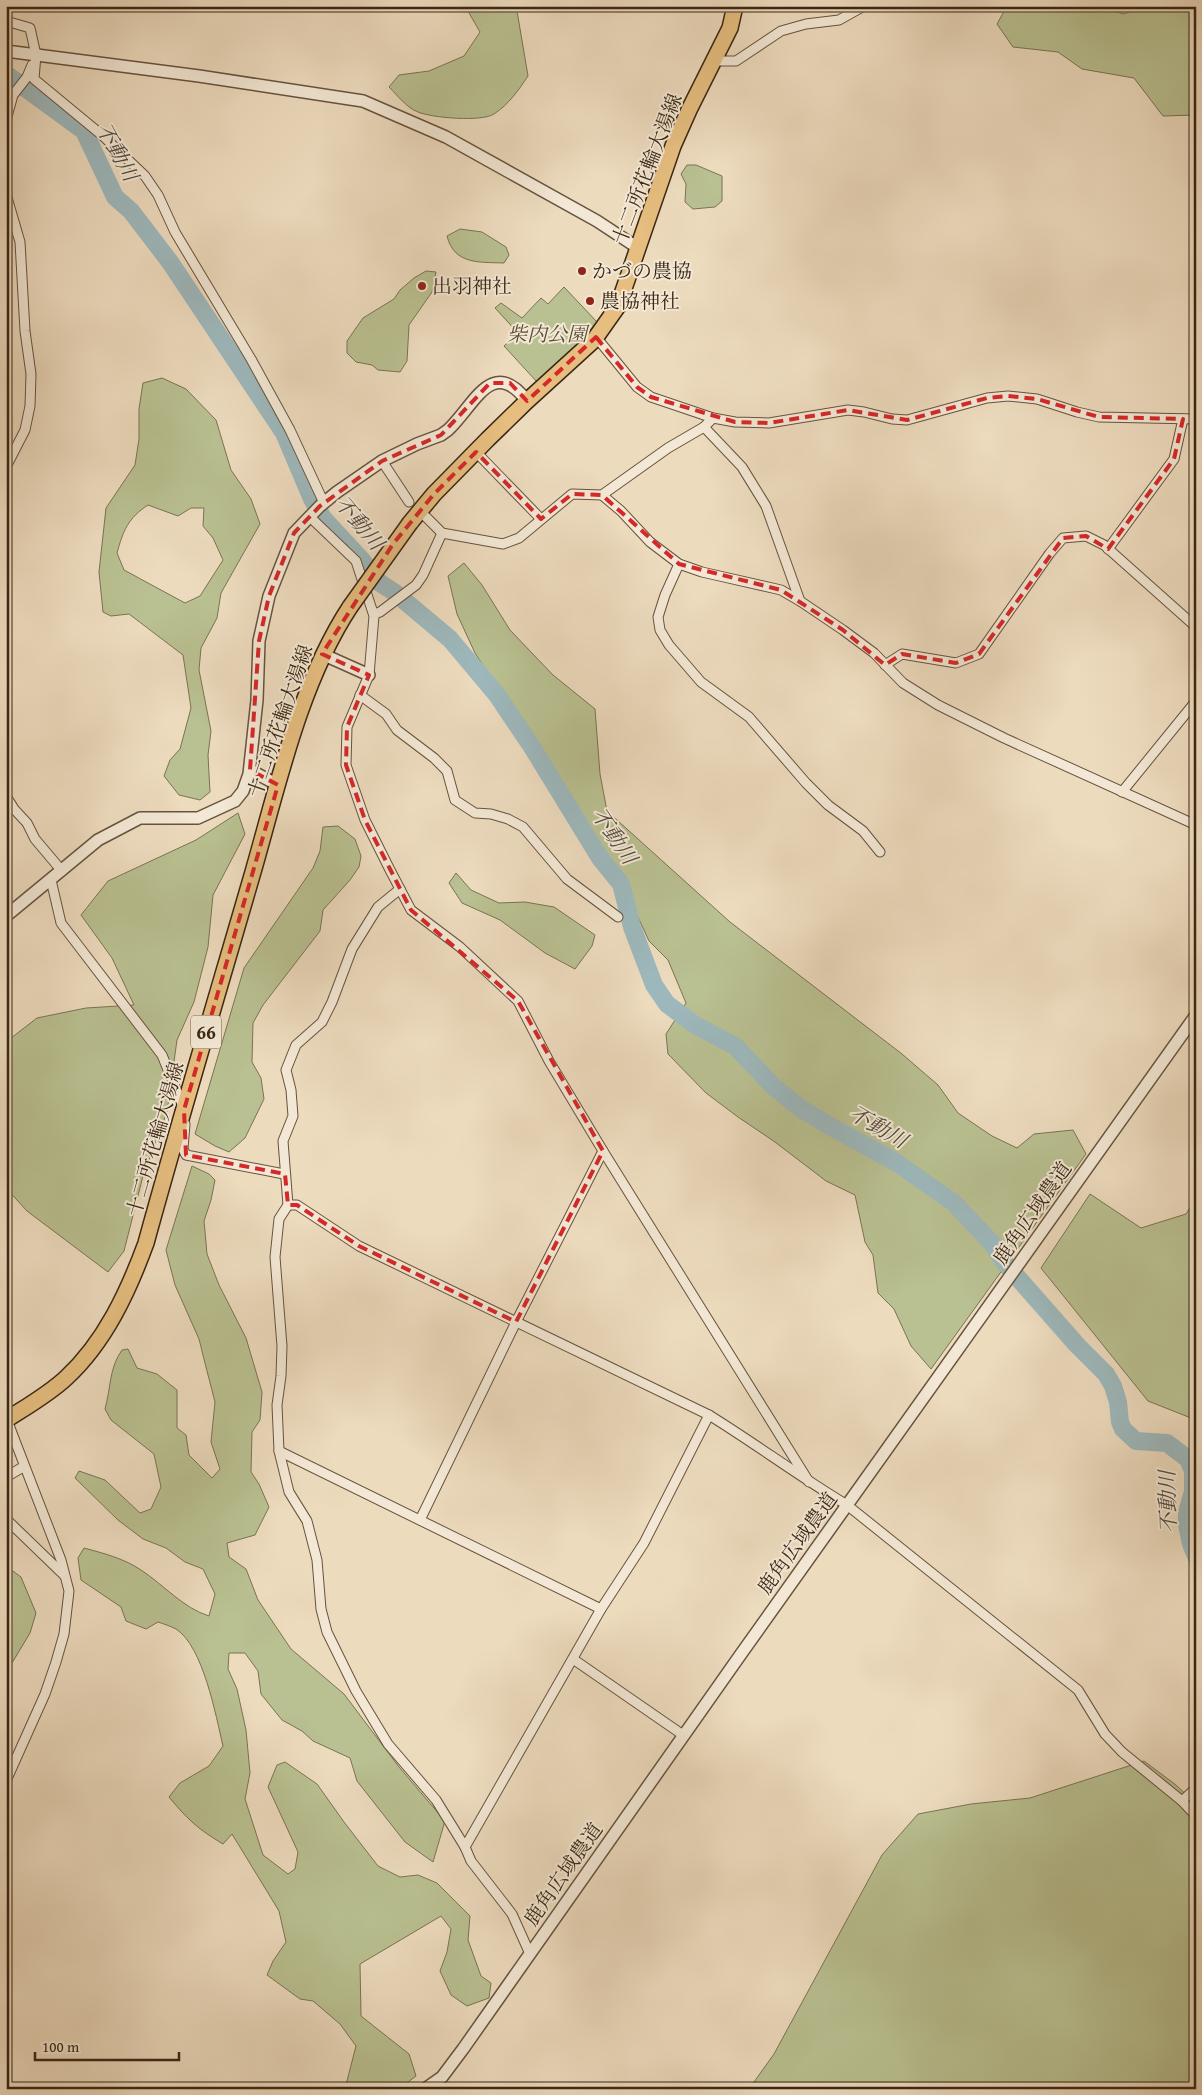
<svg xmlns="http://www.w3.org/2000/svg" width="1202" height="2095" font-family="'Gentium Book Plus','Noto Serif JP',serif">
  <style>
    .green { fill: #b9c091; stroke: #7a7352; fill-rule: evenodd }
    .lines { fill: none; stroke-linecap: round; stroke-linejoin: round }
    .river { stroke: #9db8bc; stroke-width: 18 }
    .minor-casing { stroke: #67533e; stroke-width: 11 }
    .tertiary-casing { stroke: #67533e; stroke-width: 14 }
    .primary-casing { stroke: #3a2614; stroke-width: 18 }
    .minor { stroke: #f3e8d5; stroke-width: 9 }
    .tertiary { stroke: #f3e8d5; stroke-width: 11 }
    .primary { stroke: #e6be7f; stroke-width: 15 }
    .primary-bridge-casing { stroke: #3a2614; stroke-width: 18; stroke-linecap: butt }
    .primary-bridge { stroke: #e6be7f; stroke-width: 15 }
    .marked { fill: none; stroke: #d62828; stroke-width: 4; stroke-dasharray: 10 6; stroke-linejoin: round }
    .poi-dot { fill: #8f2418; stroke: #f3e8d5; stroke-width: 2 }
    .labels { text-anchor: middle; stroke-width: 4; stroke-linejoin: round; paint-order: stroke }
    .shield { fill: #f3e8d5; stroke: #72604e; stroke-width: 1 }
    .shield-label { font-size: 19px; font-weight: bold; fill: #3a2614 }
    .street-label { font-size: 20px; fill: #3a2614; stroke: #f3e8d5 }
    .poi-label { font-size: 20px; fill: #3a2614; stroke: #f3e8d5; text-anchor: start }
    .park-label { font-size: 20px; font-style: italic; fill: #5a4c33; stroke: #f3e8d5 }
    .water-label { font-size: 21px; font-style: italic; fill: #534a3e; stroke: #f3e8d5 }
  </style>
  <rect width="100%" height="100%" fill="#eddbbe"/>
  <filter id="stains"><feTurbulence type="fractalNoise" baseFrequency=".004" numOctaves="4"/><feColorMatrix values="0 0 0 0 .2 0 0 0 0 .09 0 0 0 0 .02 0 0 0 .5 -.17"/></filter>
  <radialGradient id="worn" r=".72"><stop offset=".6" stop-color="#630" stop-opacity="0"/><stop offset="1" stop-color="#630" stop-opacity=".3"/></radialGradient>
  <g class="green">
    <path d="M465 6H511L517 11 528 76C518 91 509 104 494 114 482 122 432 118 418 112 407 108 398 96 389 87L399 75 429 71 464 56 480 32Z"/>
    <path d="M1007 6H1097L1124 14 1145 6H1196V115L1163 116 1134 78 1082 69 1058 52 1013 47 997 24Z"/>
    <path d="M687 165H696L722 176V201L715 207 693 209 685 202 686 184 681 174Z"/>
    <path d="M460 229 482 232 506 247 509 255 504 263C480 262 454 265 447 236Z"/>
    <path d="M426 271 436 272 432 292 409 325 407 361 400 372 378 370 372 365 356 362 347 353V341L363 318 394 299 400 290 414 278Z"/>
    <path d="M564 287 597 322 573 350 537 382 504 346 518 333 495 308 501 303 522 318 541 298 548 304Z"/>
    <path d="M162 378 186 389 216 420 231 470 251 499 260 524 221 593 217 618 201 648 199 670 211 731 208 755 210 792 200 800 179 795 164 776 170 760 180 749 191 708 183 655 129 614 111 616 103 612 99 572 106 508 135 465 139 439V409L143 383ZM148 505 178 516 191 508H204L203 526 213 538 223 560 200 596 185 603 124 570 117 553C123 531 128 518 148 505Z"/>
    <path d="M464 563 482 585 510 630 553 675 595 709 600 774 607 811 730 922 902 1054 938 1085 958 1113 992 1136 1017 1148 1034 1134 1073 1130 1086 1154 931 1369 911 1346 894 1309 878 1293 873 1255 865 1242 855 1195 826 1181 775 1142 738 1117 706 1093 668 1054 666 1034 686 1003 668 960 649 941 625 889 475 653 457 614 448 576Z"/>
    <path d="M238 813 245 834 213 895 208 947 194 1002 177 1040 167 1112 143 1176 124 1251 108 1272 27 1211 6 1188V1042L37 1018 86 1008 134 1005 112 958 81 915 108 881 196 840Z"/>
    <path d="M338 826 355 839 361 856 359 867 350 880 323 910 320 931 263 1005 253 1023 252 1062 261 1078 264 1099 245 1138 229 1152 215 1146 195 1134 244 968 313 868 320 851 323 827Z"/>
    <path d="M456 873 471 890 499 903 525 902 554 907 595 935 592 946 575 969 545 953 500 920 462 903 449 883Z"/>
    <path d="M192 1166 209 1174 215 1180 211 1200 204 1221 207 1254 219 1285 246 1338 262 1392 260 1420 252 1432 251 1472 259 1484 269 1507 255 1535 227 1543 229 1557 246 1569 258 1600 291 1649 344 1694 399 1767 445 1821 433 1862 405 1842 357 1781 350 1758 313 1741 302 1731 282 1720 261 1694 258 1671 245 1653H229L228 1669 237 1689 246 1730 250 1773 245 1799 263 1855 288 1874 295 1869 298 1852 268 1787 277 1765 285 1762 317 1784 344 1822 378 1866 400 1877 418 1875 437 1883 470 1916 468 1940 481 1976 491 1983 489 1998 467 2006 451 1995 440 1971 447 1952 451 1929 441 1916 360 1964 361 2016 409 2054 416 2076 399 2089H343L347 2081 356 2046 340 2024 313 2001 300 1999 267 1975 273 1961 286 1942 279 1911 232 1834 223 1844C198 1829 188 1820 169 1797L180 1783 209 1766 223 1746C216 1716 203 1646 176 1629 170 1626 164 1624 158 1622L146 1629 126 1621 121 1607 81 1580 78 1558 84 1548C103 1553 125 1559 141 1570 164 1585 183 1608 209 1616L215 1594 203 1569 185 1562 166 1548 143 1539 118 1520 75 1478 79 1471 105 1480 140 1513 151 1509 161 1487 154 1454 111 1420 105 1409C111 1388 109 1368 122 1350L128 1349 137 1368 157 1374 177 1390V1428L186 1435 189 1455 212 1478 220 1469 211 1442 215 1402 206 1367 199 1339 175 1285 166 1250Z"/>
    <path d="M1090 1194 1141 1228 1186 1214 1196 1199V1420L1148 1401 1041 1268Z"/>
    <path d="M6 1566 21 1577 36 1613 30 1633 6 1673V1635L8 1632Z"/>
    <path d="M1144 1761 1176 1785 1196 1804V2089H749L774 2054 882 1855 918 1814 971 1804 1030 1798Z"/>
  </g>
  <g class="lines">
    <path class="river" d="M6 74 84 131 115 197 131 211 170 262 284 433 312 499 323 518 361 559 380 583 394 592 450 639 497 695 532 747 600 858 621 884 632 927 654 985 667 1004 695 1025 735 1046 773 1086 800 1108 828 1125 897 1163 954 1203 992 1243 1004 1262 1077 1345 1106 1374 1113 1386 1118 1402 1120 1422 1123 1429 1136 1441 1167 1443 1188 1459 1193 1471V1491L1187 1513V1525L1191 1544 1196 1556"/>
    <g class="minor-casing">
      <g id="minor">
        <path d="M6 21 30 28 36 55 34 79 103 136 145 176 158 195 175 232 251 359 290 430 324 503"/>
        <path d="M715 61H736L781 31 806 24 839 20 864 6"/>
        <path d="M6 120 13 95 27 77 32 65"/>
        <path d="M6 194 20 242 25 331 31 374 30 406 25 430 6 467"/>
        <path d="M596 337 637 387 651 397 713 418 735 422 769 423 848 410 864 412 892 419 907 420 987 398 1008 396 1037 399 1077 412 1099 417 1196 419"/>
        <path d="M704 427 742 467 766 506 800 601"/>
        <path d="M476 452 541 519"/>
        <path d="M382 461 409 502"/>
        <path d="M602 495 621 511 650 542 679 564 702 572 781 590 800 601 843 630 874 653 903 683 938 705 1004 738 1196 825"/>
        <path d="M310 517 356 561 374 616 369 675 347 727 346 765 365 820 390 870 411 910 460 947 518 1001 549 1061 603 1151 809 1482"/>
        <path d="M426 517 442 533 503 544 519 538 572 494 602 495 668 448 704 427 713 418"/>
        <path d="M1108 549 1174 459 1183 419"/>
        <path d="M679 564 665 595 658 617 660 630 669 645 701 682 749 717 806 783 828 805 863 831 880 852"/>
        <path d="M374 614 380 612 416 585 423 575 442 533"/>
        <path d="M885 665 902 654 956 663 979 654 1050 553 1063 538 1086 536 1104 545 1196 627"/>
        <path d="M360 695 386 714 397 730 434 758 447 771 455 800 475 813 491 814 508 819 523 827 567 879 618 917"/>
        <path d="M1122 792 1196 701"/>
        <path d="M6 796 14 809 27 823 35 839 62 871"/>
        <path d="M51 880 61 923 162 1055 184 1109"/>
        <path d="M400 889 378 907 352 949 332 1002 322 1022 296 1045 286 1070 291 1090 293 1116 283 1141 288 1205 279 1219 275 1257 282 1346 281 1376 277 1405 279 1451 289 1492 307 1521 317 1560 321 1609 327 1632 356 1691 388 1744 436 1800 465 1847 471 1861 512 1914 530 1954"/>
        <path d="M185 1124 183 1149 186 1155 284 1174"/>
        <path d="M288 1205H297L359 1246 709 1415C756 1444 800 1477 847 1505L1078 1690 1105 1734 1122 1752 1182 1801 1196 1816"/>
        <path d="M6 1390 7 1420 61 1560 69 1591 64 1634 56 1662 45 1694 6 1781"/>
        <path d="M279 1451 601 1609"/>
        <path d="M6 1477 23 1467"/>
        <path d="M6 1519 64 1575"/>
        <path d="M420 1520 516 1322 603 1151"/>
        <path d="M573 1659 683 1735"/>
        <path d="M1182 1801 1196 1788"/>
        <path d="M465 1847 601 1609 644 1543 709 1415"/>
      </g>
    </g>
    <g class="tertiary-casing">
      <g id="tertiary">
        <path d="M6 51 199 76 363 101 446 137 597 221 638 248"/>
        <path d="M322 654 369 675"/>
        <path d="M250 770 278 785"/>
        <path d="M6 916 98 840 140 818H198L235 801 243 791 249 774 257 700 259 641 269 596 294 533 320 506 337 492 382 461 417 444 441 435 448 430C474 406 492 355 527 401"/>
        <path d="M425 2089 442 2077 463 2049 741 1654 1196 1015"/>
      </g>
    </g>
    <g class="primary-casing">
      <g id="primary">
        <path d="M410 523 434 494 488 439 527 401 594 340 618 306 673 146 689 110 730 28 735 6"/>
        <path d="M6 1420C26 1407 49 1394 66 1378 105 1342 128 1292 146 1243 180 1119 217 996 253 872 278 785 300 683 350 607"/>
      </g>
    </g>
    <use href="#minor" class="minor"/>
    <use href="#tertiary" class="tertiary"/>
    <use href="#primary" class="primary"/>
    <g class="primary-bridge-casing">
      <path id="primary-bridge" d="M350 607 410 523"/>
    </g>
    <use href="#primary-bridge" class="primary-bridge"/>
  </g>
  <path class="marked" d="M596 337 637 387 651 397 735 422 769 423 848 410 907 420 987 398 1008 396 1037 399 1099 417 1183 419 1174 459 1108 549 1086 536 1063 538 979 654 956 663 902 654 885 665 843 630 781 590 679 564 602 495 572 494 541 519 476 452 434 494 393 544 322 654 369 675 347 727 346 765 365 820 411 910 518 1001 603 1151 516 1322 359 1246 297 1205H288L285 1174 186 1155 184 1110 278 785 250 770 259 641 269 596 294 533 320 506 382 461 441 435 490 383H510L527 401Z"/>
  <g class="poi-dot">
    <circle cx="582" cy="271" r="5"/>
    <circle cx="422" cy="286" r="5"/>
    <circle cx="590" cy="301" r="5"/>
  </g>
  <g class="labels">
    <rect class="shield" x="191" y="1015.5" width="30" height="33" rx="4"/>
    <g class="shield-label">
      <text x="206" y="1039">66</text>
    </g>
    <g class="street-label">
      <text transform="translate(647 169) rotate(-69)" y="7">十二所花輪大湯線</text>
      <text transform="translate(280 721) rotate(-71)" y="7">十二所花輪大湯線</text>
      <text transform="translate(155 1139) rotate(-74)" y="7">十二所花輪大湯線</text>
      <text transform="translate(1032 1213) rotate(-55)" y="7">鹿角広域農道</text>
      <text transform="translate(797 1543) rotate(-54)" y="7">鹿角広域農道</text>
      <text transform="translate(563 1874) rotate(-55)" y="7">鹿角広域農道</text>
    </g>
    <g class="poi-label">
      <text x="592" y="278">かづの農協</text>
      <text x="432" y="293">出羽神社</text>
      <text x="600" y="308">農協神社</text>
    </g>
    <g class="park-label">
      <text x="547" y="341">柴内公園</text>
    </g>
    <g class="water-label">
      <text transform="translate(117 152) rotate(61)" y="7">不動川</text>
      <text transform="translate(359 523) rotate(50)" y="7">不動川</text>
      <text transform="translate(614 836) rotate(56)" y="7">不動川</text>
      <text transform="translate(878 1127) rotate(30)" y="7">不動川</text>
      <text transform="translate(1168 1502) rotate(-92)" y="7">不動川</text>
    </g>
  </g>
  <rect width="1202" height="2095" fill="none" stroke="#eddbbe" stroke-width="25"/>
  <rect x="8" y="8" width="1187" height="2080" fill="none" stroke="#3a2614" stroke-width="2.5"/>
  <rect x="12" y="12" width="1177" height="2070" fill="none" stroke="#3a2614"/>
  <path d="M35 2052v8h144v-8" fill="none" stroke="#3a2614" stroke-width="2.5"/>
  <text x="42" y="2052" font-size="15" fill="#3a2614" stroke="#f3e8d5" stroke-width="4" paint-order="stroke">100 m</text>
  <rect width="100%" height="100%" filter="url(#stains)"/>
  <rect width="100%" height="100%" fill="url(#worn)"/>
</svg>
